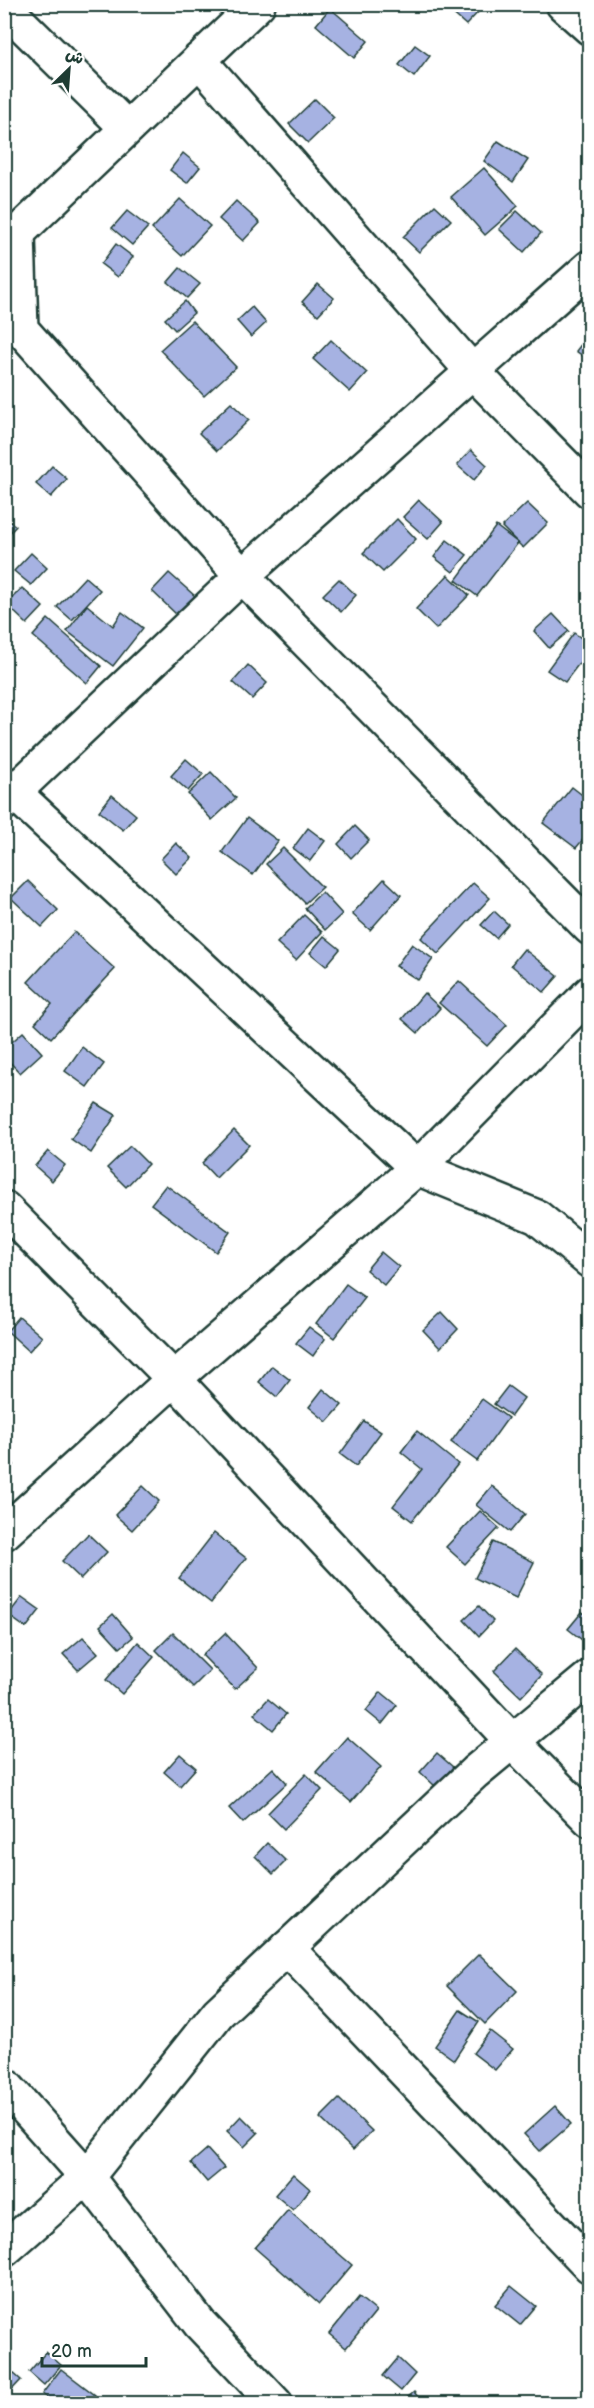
<svg xmlns="http://www.w3.org/2000/svg" width="594" height="2408" font-family="'Balsamiq Sans','Playpen Sans Arabic',sans-serif">
  <style>
    .building { fill: #a6b2e2; stroke: #1f3d34; stroke-width: 1.5 }
    .lines { fill: none; stroke-linecap: round; stroke-linejoin: round }
    .minor-casing { stroke: #1f3d34; stroke-width: 38 }
    .minor { stroke: #fff; stroke-width: 33 }
  </style>
  <rect width="100%" height="100%" fill="#fff"/>
  <filter id="ink" filterUnits="userSpaceOnUse"><feTurbulence type="fractalNoise" baseFrequency=".0167" numOctaves="2"/><feDisplacementMap in="SourceGraphic" scale="12" xChannelSelector="R" yChannelSelector="G"/><feConvolveMatrix kernelMatrix="1 2 1 2 8 2 1 2 1" color-interpolation-filters="sRGB"/></filter>
  <g filter="url(#ink)">
    <g class="building">
      <path d="M456 4H476L481 9 466 25 450 11Z"/>
      <path d="M330 8 368 41 354 58 316 25Z"/>
      <path d="M415 45 430 56 414 77 399 65Z"/>
      <path d="M315 99 334 118 308 143 289 124Z"/>
      <path d="M498 141 528 160 513 182 484 161Z"/>
      <path d="M183 153 200 167 187 183 170 170Z"/>
      <path d="M484 168 518 206 485 235 451 197Z"/>
      <path d="M180 199 210 226 182 256 152 229Z"/>
      <path d="M236 201 260 223 243 241 219 219Z"/>
      <path d="M435 205 451 220 419 252 403 237Z"/>
      <path d="M127 211 148 227 132 245 112 228Z"/>
      <path d="M517 211 541 233 524 252 499 229Z"/>
      <path d="M116 244 133 257 118 277 101 264Z"/>
      <path d="M180 268 200 284 187 298 168 282Z"/>
      <path d="M318 284 334 298 318 315 302 302Z"/>
      <path d="M185 301 194 313 175 330 165 319Z"/>
      <path d="M252 307 266 323 251 337 237 321Z"/>
      <path d="M192 321 236 367 204 396 160 350Z"/>
      <path d="M590 333V361L576 351Z"/>
      <path d="M331 340 367 373 350 392 313 359Z"/>
      <path d="M231 403 249 420 217 451 199 433Z"/>
      <path d="M471 450 487 465 474 480 457 465Z"/>
      <path d="M52 466 67 479 51 497 36 484Z"/>
      <path d="M419 500 443 522 428 539 403 517Z"/>
      <path d="M527 503 548 523 523 548 502 527Z"/>
      <path d="M4 517 16 526 4 539Z"/>
      <path d="M397 519 416 539 383 572 363 553Z"/>
      <path d="M496 526 518 543 477 596 456 580Z"/>
      <path d="M447 540 467 555 453 572 434 557Z"/>
      <path d="M31 553 47 568 31 585 14 571Z"/>
      <path d="M169 573 195 596 177 615 152 591Z"/>
      <path d="M448 575 469 595 436 629 416 609Z"/>
      <path d="M85 577 100 590 72 620 57 607Z"/>
      <path d="M339 579 356 595 341 612 323 595Z"/>
      <path d="M22 588 43 607 27 624 6 604Z"/>
      <path d="M87 605 113 626 122 612 143 628 113 666 67 631Z"/>
      <path d="M553 614 569 631 549 648 534 631Z"/>
      <path d="M48 619 101 666 87 683 33 636Z"/>
      <path d="M574 633 590 644V649L565 682 547 670Z"/>
      <path d="M248 665 267 683 252 699 233 682Z"/>
      <path d="M186 759 203 774 188 791 171 776Z"/>
      <path d="M211 772 236 798 212 820 188 794Z"/>
      <path d="M572 787 590 801V831L576 848 543 823Z"/>
      <path d="M112 795 136 815 123 830 99 811Z"/>
      <path d="M247 818 278 841 253 875 222 852Z"/>
      <path d="M355 826 369 840 351 858 338 844Z"/>
      <path d="M308 828 325 841 310 861 293 848Z"/>
      <path d="M176 843 192 858 176 874 161 859Z"/>
      <path d="M283 848 322 887 305 903 266 864Z"/>
      <path d="M384 879 401 895 370 930 352 914Z"/>
      <path d="M28 881 58 910 42 927 11 898Z"/>
      <path d="M473 883 490 898 438 954 421 938Z"/>
      <path d="M322 892 342 914 325 930 305 908Z"/>
      <path d="M494 911 508 924 496 938 481 925Z"/>
      <path d="M304 915 322 932 296 960 277 943Z"/>
      <path d="M74 932 115 969 51 1038 35 1023 52 1004 28 982Z"/>
      <path d="M324 936 340 949 326 966 310 953Z"/>
      <path d="M412 944 433 959 418 980 396 966Z"/>
      <path d="M524 949 558 976 544 992 511 965Z"/>
      <path d="M459 981 507 1025 487 1046 439 1003Z"/>
      <path d="M424 993 440 1008 418 1033 402 1019Z"/>
      <path d="M23 1032 42 1053 20 1073 4 1056V1049Z"/>
      <path d="M82 1047 104 1064 87 1087 65 1071Z"/>
      <path d="M96 1103 116 1115 91 1153 71 1139Z"/>
      <path d="M234 1130 249 1145 216 1178 202 1163Z"/>
      <path d="M130 1146 148 1164 126 1187 107 1168Z"/>
      <path d="M48 1151 65 1165 52 1181 35 1166Z"/>
      <path d="M166 1185 230 1232 216 1252 151 1204Z"/>
      <path d="M381 1252 399 1267 384 1285 366 1270Z"/>
      <path d="M346 1284 365 1298 334 1338 316 1324Z"/>
      <path d="M442 1312 458 1329 440 1348 423 1330Z"/>
      <path d="M19 1317 42 1337 29 1351 7 1331Z"/>
      <path d="M309 1327 325 1339 313 1356 296 1343Z"/>
      <path d="M272 1366 290 1380 277 1397 259 1382Z"/>
      <path d="M508 1386 524 1398 511 1416 494 1404Z"/>
      <path d="M323 1389 342 1405 327 1422 309 1407Z"/>
      <path d="M482 1399 508 1418 477 1461 451 1442Z"/>
      <path d="M364 1421 381 1432 356 1466 340 1454Z"/>
      <path d="M417 1431 458 1464 412 1521 393 1506 422 1469 401 1452Z"/>
      <path d="M4 1458 14 1465 4 1479Z"/>
      <path d="M143 1486 159 1501 132 1530 115 1515Z"/>
      <path d="M492 1486 525 1514 510 1532 476 1505Z"/>
      <path d="M480 1511 499 1528 465 1564 446 1547Z"/>
      <path d="M214 1533 246 1558 211 1603 179 1578Z"/>
      <path d="M88 1534 107 1552 81 1579 62 1561Z"/>
      <path d="M493 1542 534 1562 516 1598 475 1578Z"/>
      <path d="M22 1597 40 1610 26 1628 8 1615Z"/>
      <path d="M479 1606 493 1621 479 1636 464 1620Z"/>
      <path d="M582 1612 590 1617V1639L586 1643 568 1629Z"/>
      <path d="M113 1614 133 1637 120 1648 100 1626Z"/>
      <path d="M173 1633 210 1670 193 1687 156 1650Z"/>
      <path d="M225 1633 258 1668 235 1689 202 1655Z"/>
      <path d="M83 1637 98 1653 78 1670 63 1654Z"/>
      <path d="M138 1642 154 1657 122 1694 106 1680Z"/>
      <path d="M515 1649 542 1675 521 1697 494 1671Z"/>
      <path d="M381 1692 397 1705 382 1724 366 1711Z"/>
      <path d="M268 1699 286 1714 273 1730 254 1714Z"/>
      <path d="M347 1737 381 1767 351 1802 316 1772Z"/>
      <path d="M437 1753 453 1767 436 1787 420 1772Z"/>
      <path d="M180 1754 196 1768 180 1786 164 1772Z"/>
      <path d="M273 1768 287 1783 243 1823 229 1808Z"/>
      <path d="M306 1774 322 1790 284 1829 268 1813Z"/>
      <path d="M267 1843 286 1861 273 1874 255 1856Z"/>
      <path d="M479 1954 517 1991 485 2024 447 1986Z"/>
      <path d="M460 2010 479 2022 454 2060 435 2046Z"/>
      <path d="M490 2031 513 2049 495 2070 473 2053Z"/>
      <path d="M339 2099 372 2131 353 2150 320 2118Z"/>
      <path d="M555 2106 571 2124 540 2151 524 2134Z"/>
      <path d="M241 2116 258 2133 244 2147 227 2131Z"/>
      <path d="M207 2149 224 2168 207 2182 191 2163Z"/>
      <path d="M293 2174 310 2189 293 2210 275 2195Z"/>
      <path d="M288 2210 352 2265 319 2304 255 2248Z"/>
      <path d="M511 2286 536 2306 520 2325 495 2305Z"/>
      <path d="M359 2297 376 2311 346 2348 329 2334Z"/>
      <path d="M46 2352 61 2365 44 2385 29 2372Z"/>
      <path d="M398 2358 415 2374 401 2391 383 2376Z"/>
      <path d="M4 2365 21 2380 4 2398Z"/>
      <path d="M61 2369 95 2395 89 2404H55L42 2394Z"/>
      <path d="M414 2392 424 2404H400Z"/>
    </g>
    <g class="lines">
      <g class="minor-casing">
        <g id="minor">
          <path d="M563 4 590 28"/>
          <path d="M4 7 127 128"/>
          <path d="M199 60 473 372 590 491"/>
          <path d="M18 234 21 329 242 576 590 928"/>
          <path d="M4 246 258 4"/>
          <path d="M4 783 417 1168 537 1217 590 1261"/>
          <path d="M4 803 13 793 242 576 590 267"/>
          <path d="M4 1208 174 1379 512 1741 590 1820"/>
          <path d="M4 1533 174 1379 417 1168 590 993"/>
          <path d="M287 1948 590 2266"/>
          <path d="M4 2084 87 2177 200 2324 276 2404"/>
          <path d="M4 2250 87 2177 218 2013 475 1772 590 1677"/>
        </g>
      </g>
      <use href="#minor" class="minor"/>
    </g>
  </g>
  <rect width="594" height="2408" fill="none" stroke="#fff" stroke-width="24"/>
  <rect x="12" y="12" width="570" height="2384" fill="none" stroke="#1f3d34" stroke-width="2" filter="url(#ink)"/>
  <g transform="translate(69 69) rotate(25)" stroke="#ffffff" stroke-width="4.5" paint-order="stroke">
  <path d="M0-4.5L10 22L0 15L-10 22Z" fill="#1f3d34"/>
  <text y="-9" font-size="16" font-weight="bold" text-anchor="middle" fill="#1f3d34">ش</text>
  </g>
  <path d="M42 2357v9h104v-9" fill="none" stroke="#1f3d34" stroke-width="3"/>
  <text x="51" y="2357" font-size="18" fill="#1f3d34" stroke="#ffffff" stroke-width="4.5" paint-order="stroke">20 m</text>
</svg>
